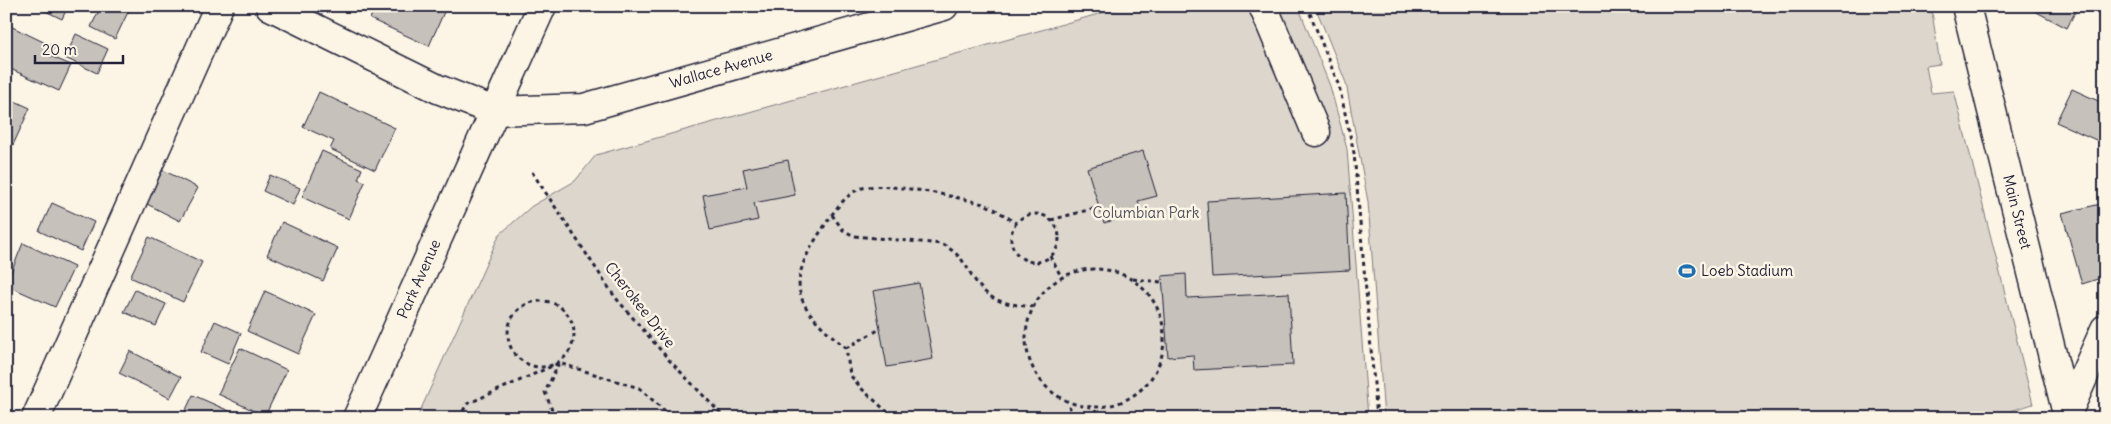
<svg xmlns="http://www.w3.org/2000/svg" width="2111" height="424" font-family="Delius,sans-serif">
  <style>
    .green { fill: #dcd6cc; stroke: #7f7c84 }
    .building { fill: #c6c1bb; stroke: #22223b }
    .lines { fill: none; stroke-linecap: round; stroke-linejoin: round }
    .minor-casing { stroke: #22223b; stroke-width: 31 }
    .major-casing { stroke: #22223b; stroke-width: 31 }
    .path { stroke: #22223b; stroke-width: 3; stroke-dasharray: 4 4; stroke-linecap: butt }
    .minor { stroke: #fcf5e5; stroke-width: 28 }
    .major { stroke: #fcf5e5; stroke-width: 28 }
    .labels { text-anchor: middle; stroke-width: 5; stroke-linejoin: round; paint-order: stroke }
    .street-label { font-size: 15px; fill: #22223b; stroke: #fcf5e5 }
    .park-label { font-size: 15px; fill: #504f5f; stroke: #fcf5e5 }
    .poi-label { font-size: 15px; fill: #22223b; stroke: #fcf5e5; text-anchor: start }
  </style>
  <rect width="100%" height="100%" fill="#fcf5e5"/>
  <filter id="ink" filterUnits="userSpaceOnUse"><feTurbulence type="fractalNoise" baseFrequency=".02" numOctaves="2"/><feDisplacementMap in="SourceGraphic" scale="10" xChannelSelector="R" yChannelSelector="G"/><feConvolveMatrix kernelMatrix="1 2 1 2 8 2 1 2 1" color-interpolation-filters="sRGB"/></filter>
  <g filter="url(#ink)">
    <g class="green">
      <path d="M1127 6H1298L1330 86 1347 149 1368 418H417L499 235 532 206 575 181 596 155Z"/>
      <path d="M1315 6H1931L1940 64 1926 66 1931 93 1954 91 2033 404 2004 413 2005 418H1384L1368 202 1346 83Z"/>
    </g>
    <g class="building">
      <path d="M35 6H68L62 19Z"/>
      <path d="M101 6H121L129 10 115 39 91 27Z"/>
      <path d="M375 6H431L444 12 429 46 370 19Z"/>
      <path d="M2025 6H2078L2067 28Z"/>
      <path d="M6 24 54 47 50 56 71 65 59 91 6 67Z"/>
      <path d="M76 34 108 49 97 73 65 58Z"/>
      <path d="M2072 89 2105 104V144L2056 122Z"/>
      <path d="M319 92 395 128 375 170 330 149 334 141 303 127Z"/>
      <path d="M6 97 30 108 13 145 6 142Z"/>
      <path d="M322 151 362 169 358 179 365 182 349 219 302 197Z"/>
      <path d="M1143 151 1157 196 1138 201 1141 212 1104 223 1087 168Z"/>
      <path d="M788 160 795 195 754 203 758 220 710 230 703 195 747 187 743 169Z"/>
      <path d="M163 170 198 188 180 221 145 203Z"/>
      <path d="M270 175 300 188 293 205 263 191Z"/>
      <path d="M1346 193 1350 270 1212 277 1207 201Z"/>
      <path d="M52 203 94 222 81 251 39 231Z"/>
      <path d="M2105 203V270L2101 278 2082 284 2062 213Z"/>
      <path d="M282 222 338 248 323 281 267 255Z"/>
      <path d="M149 237 202 262 183 302 130 277Z"/>
      <path d="M23 243 74 267 55 307 6 285Z"/>
      <path d="M1186 274 1187 298 1289 293 1293 365 1194 370 1193 355 1168 357 1162 276Z"/>
      <path d="M919 283 933 359 887 367 873 291Z"/>
      <path d="M135 290 166 304 156 326 124 312Z"/>
      <path d="M265 291 316 315 298 354 247 331Z"/>
      <path d="M215 321 241 333 228 364 201 352Z"/>
      <path d="M240 348 287 370 265 416 218 394Z"/>
      <path d="M130 351 181 377 170 398 119 373Z"/>
      <path d="M193 395 245 418H182Z"/>
    </g>
    <g class="lines">
      <g class="minor-casing">
        <g id="minor">
          <path d="M270 6 438 89 494 111 584 108 944 6"/>
          <path d="M1263 6 1316 132"/>
          <path d="M2067 414 2105 329"/>
          <path d="M36 418 219 6"/>
          <path d="M357 418 542 6"/>
        </g>
      </g>
      <g class="major-casing">
        <path id="major" d="M1966 6 2068 418"/>
      </g>
      <g class="path">
        <path d="M1307 6 1339 86 1354 153 1377 418"/>
        <path d="M532 172 615 297 670 361 725 418"/>
        <circle cx="1035" cy="238" r="24"/>
        <path d="M832 215 843 230 854 236 942 244C969 258 967 276 986 293 998 304 1018 305 1034 307"/>
        <path d="M1051 220 1099 207"/>
        <path d="M1050 256 1062 278"/>
        <circle cx="1095" cy="338" r="69"/>
        <path d="M1133 279 1161 282"/>
        <circle cx="541" cy="334" r="33"/>
        <path d="M846 348 880 329"/>
        <path d="M459 418 467 404 559 363 639 388 673 418"/>
        <path d="M555 418 545 392 559 363"/>
        <path d="M894 418 863 390 850 375 846 348C795 305 783 287 823 228 832 214 843 197 859 189 880 180 959 197 983 204 995 208 1005 216 1016 223"/>
        <path d="M1066 418 1072 403"/>
      </g>
      <use href="#minor" class="minor"/>
      <use href="#major" class="major"/>
    </g>
  </g>
  <defs>
    <g id="stadium-bare" transform="scale(1.35)"><path d="M0-5a6.5 5 0 1 0 0 10a6.5 5 0 1 0 0-10ZM-3.5-1.8h7v3.6h-7Z" fill="#1f6fb2" stroke="#fcf5e5" stroke-width="2.5" paint-order="stroke"/></g>
  </defs>
  <g fill-rule="evenodd">
    <use href="#stadium-bare" x="1687" y="271"/>
  </g>
  <g class="labels">
    <g class="street-label">
      <text transform="translate(721 69) rotate(-16)" y="5">Wallace Avenue</text>
      <text transform="translate(2017 212) rotate(76)" y="5">Main Street</text>
      <text transform="translate(419 279) rotate(-66)" y="5">Park Avenue</text>
      <text transform="translate(640 305) rotate(52)" y="5">Cherokee Drive</text>
    </g>
    <g class="park-label">
      <text x="1146" y="218">Columbian Park</text>
    </g>
    <g class="poi-label">
      <text x="1701" y="276">Loeb Stadium</text>
    </g>
  </g>
  <rect width="2111" height="424" fill="none" stroke="#fcf5e5" stroke-width="25"/>
  <rect x="12" y="12" width="2086" height="399" fill="none" stroke="#22223b" stroke-width="2" filter="url(#ink)"/>
  <path d="M35 55v8h88v-8" fill="none" stroke="#22223b" stroke-width="2.5"/>
  <text x="42" y="55" font-size="15" fill="#22223b" stroke="#fcf5e5" stroke-width="4" paint-order="stroke">20 m</text>
</svg>
